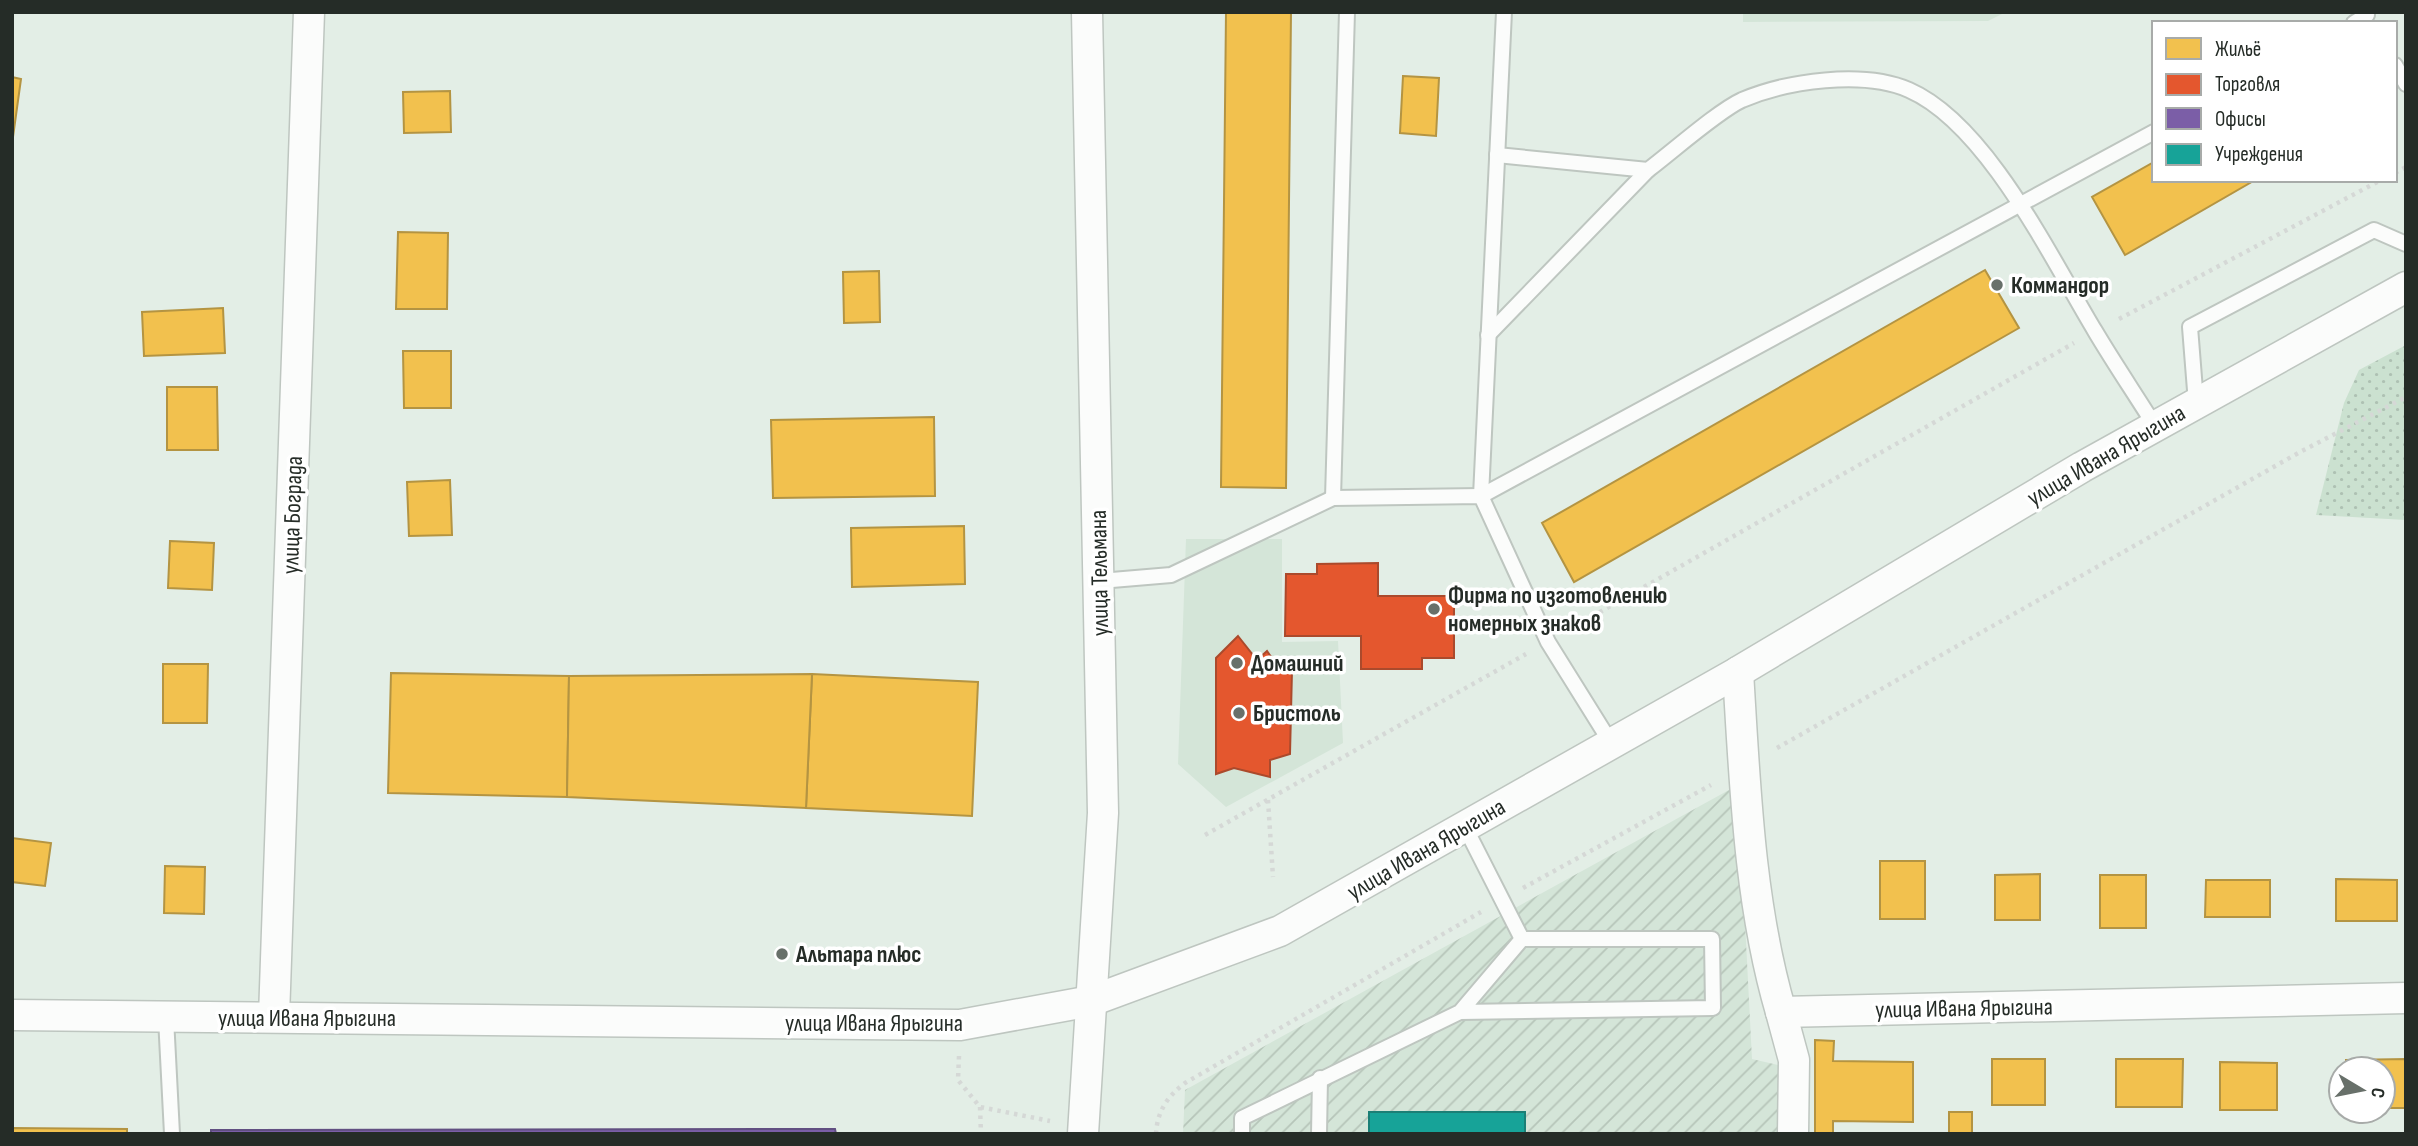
<svg xmlns="http://www.w3.org/2000/svg" width="2418" height="1146" font-family="'Sofia Sans Condensed',sans-serif">
  <style>
    .built { fill: #d4e5d8 }
    .industrial { fill: url(#industrial-furrows) }
    .park { fill: url(#park-dots) }
    .homes { fill: #f2c14e; stroke: #b49442; stroke-width: 2 }
    .shops { fill: #e4572e; stroke: #ab4a2c; stroke-width: 2 }
    .offices { fill: #7b5ea7; stroke: #614f81; stroke-width: 2 }
    .public { fill: #17a398; stroke: #1b7f76; stroke-width: 2 }
    .lines { fill: none; stroke-linecap: round; stroke-linejoin: round }
    .lane-casing { stroke: #bec6c0; stroke-width: 18 }
    .street-casing { stroke: #bec6c0; stroke-width: 33 }
    .path { stroke: #d5d8d6; stroke-width: 4.5; stroke-dasharray: 3.5 5; stroke-linecap: butt }
    .lane { stroke: #fbfcfb; stroke-width: 14 }
    .street { stroke: #fbfcfb; stroke-width: 30 }
    .poi-dot { fill: #68706a; stroke: #fff; stroke-width: 2.5 }
    .labels { text-anchor: middle; stroke-width: 7; stroke-linejoin: round; paint-order: stroke }
    .poi-label { font-size: 24px; font-weight: bold; fill: #252c27; stroke: #fff; text-anchor: start }
    .street-label { font-size: 24px; fill: #252c27; stroke: #fff }
  </style>
  <defs>
    <pattern id="industrial-furrows" width="10" height="10" patternUnits="userSpaceOnUse" patternTransform="scale(1.75)"><rect width="10" height="10" fill="#d4e5d8"/><path d="M-1 1l2-2M0 10L10 0M9 11l2-2" fill="none" stroke="#b6c5b9"/></pattern>
    <pattern id="park-dots" width="8" height="8" patternUnits="userSpaceOnUse" patternTransform="scale(1.75)"><rect width="8" height="8" fill="#cbe1d0"/><path d="M2 2h.1M6 6h.1" fill="none" stroke="#aec1b3" stroke-width="1.8" stroke-linecap="round"/></pattern>
  </defs>
  <rect width="100%" height="100%" fill="#e3eee6"/>
  <g class="built">
    <path d="M1743 12H2006L1988 21 1743 22Z"/>
    <path d="M1186 539H1282V642L1338 641 1343 743 1226 807 1178 764Z"/>
  </g>
  <path class="industrial" d="M1738 785 1752 1059 1778 1065 1777 1134H1183L1185 1090Z"/>
  <path class="park" d="M2406 345V520L2316 515 2344 403 2359 370Z"/>
  <g class="homes">
    <path d="M1226 12H1291L1286 488 1221 487Z"/>
    <path d="M1403 76 1439 78 1436 136 1400 133Z"/>
    <path d="M12 77 21 79 13 137H12Z"/>
    <path d="M450 91 451 132 404 133 403 92Z"/>
    <path d="M2154 162V180H2255L2125 255 2092 197Z"/>
    <path d="M398 232 448 233 447 309H396Z"/>
    <path d="M1985 270 2019 328 1574 582 1542 523Z"/>
    <path d="M879 271 880 322 844 323 843 272Z"/>
    <path d="M223 308 225 353 144 356 142 312Z"/>
    <path d="M403 351H451V408H404Z"/>
    <path d="M167 387H217L218 450H167Z"/>
    <path d="M934 417 935 496 773 498 771 420Z"/>
    <path d="M450 480 452 535 409 536 407 482Z"/>
    <path d="M964 526 965 584 852 587 851 528Z"/>
    <path d="M170 541 214 543 212 590 168 588Z"/>
    <path d="M163 664H208L207 723H163Z"/>
    <path d="M391 673 569 676 567 797 388 793Z"/>
    <path d="M812 674 978 682 972 816 806 808Z"/>
    <path d="M812 674 806 808 567 797 569 676Z"/>
    <path d="M12 838 51 843 45 886 12 882Z"/>
    <rect x="1880" y="861" width="45" height="58"/>
    <path d="M165 866 205 867 204 914 164 913Z"/>
    <path d="M2040 874V920H1995V875Z"/>
    <rect x="2100" y="875" width="46" height="53"/>
    <path d="M2336 879 2397 880V921H2336Z"/>
    <path d="M2206 880H2270V917H2205Z"/>
    <path d="M1815 1040 1834 1041 1833 1061 1913 1062V1122L1833 1121V1134H1815Z"/>
    <rect x="1992" y="1059" width="53" height="46"/>
    <path d="M2116 1059H2183L2182 1107H2116Z"/>
    <path d="M2406 1059V1108H2383V1069H2346V1060Z"/>
    <path d="M2220 1062 2277 1063V1110H2220Z"/>
    <rect x="1949" y="1112" width="23" height="22"/>
    <path d="M12 1128 127 1129V1134H12Z"/>
  </g>
  <g class="shops">
    <path d="M1378 563V596H1454V658H1422V669H1361V636H1285L1286 574H1317V564Z"/>
    <path d="M1238 636 1257 660 1267 651 1280 670H1292L1290 754 1270 760V777L1234 768 1216 774V658Z"/>
  </g>
  <path class="offices" d="M835 1129 836 1134H211V1130Z"/>
  <rect class="public" x="1369" y="1112" width="156" height="22"/>
  <g class="lines">
    <g class="lane-casing">
      <g id="lane">
        <path d="M2354 23 2367 15"/>
        <path d="M2395 65 2406 84"/>
        <path d="M1497 155 1648 170C1672 152 1718 111 1742 100 1787 81 1863 70 1909 90 1987 124 2052 260 2095 331 2114 363 2135 394 2155 426"/>
        <path d="M1488 335 1648 170"/>
        <path d="M2196 403 2190 327 2374 230 2406 244"/>
        <path d="M1481 496 2154 132"/>
        <path d="M1481 496 1504 12"/>
        <path d="M1333 498 1347 12"/>
        <path d="M1100 581 1171 575 1333 498 1481 496 1548 642 1611 743"/>
        <path d="M1465 827 1522 939"/>
        <path d="M166 1018 172 1134"/>
        <path d="M1242 1134V1118L1460 1012 1522 939H1712L1713 1008 1460 1012"/>
        <path d="M1319 1134 1320 1078"/>
      </g>
    </g>
    <g class="street-casing">
      <g id="street">
        <path d="M1738 672C1745 785 1749 903 1781 1012L2406 998"/>
        <path d="M1781 1012 1794 1060 1793 1134"/>
        <path d="M12 1015 960 1025 1091 1001 1280 931 1738 672 2082 467 2406 287"/>
        <path d="M274 1017 309 12"/>
        <path d="M1083 1134 1103 813 1087 12"/>
      </g>
    </g>
    <g class="path">
      <path d="M2395 173 2406 167"/>
      <path d="M2119 319 2381 180"/>
      <path d="M1570 629 2074 343"/>
      <path d="M1777 748 2300 452 2406 397"/>
      <path d="M1268 800 1273 877"/>
      <path d="M1205 835 1526 654"/>
      <path d="M1523 888 1711 785"/>
      <path d="M959 1056 958 1080 980 1107 1050 1121"/>
      <path d="M980 1107 981 1134"/>
      <path d="M1156 1134C1157 1111 1168 1096 1185 1083L1481 912"/>
    </g>
    <use href="#lane" class="lane"/>
    <use href="#street" class="street"/>
  </g>
  <g class="poi-dot">
    <circle cx="1997" cy="285" r="7"/>
    <circle cx="1434" cy="609" r="7"/>
    <circle cx="1237" cy="663" r="7"/>
    <circle cx="1239" cy="713" r="7"/>
    <circle cx="782" cy="954" r="7"/>
  </g>
  <g class="labels">
    <g class="poi-label">
      <text x="2011" y="293">Коммандор</text>
      <text x="1448" y="603">Фирма по изготовлению<tspan x="1448" dy="28">номерных знаков</tspan></text>
      <text x="1251" y="671">Домашний</text>
      <text x="1253" y="721">Бристоль</text>
      <text x="796" y="962">Альтара плюс</text>
    </g>
    <g class="street-label">
      <text transform="translate(2106 455) rotate(-30)" y="8">улица Ивана Ярыгина</text>
      <text transform="translate(292 515) rotate(-88)" y="8">улица Бограда</text>
      <text transform="translate(1099 573) rotate(-91)" y="8">улица Тельмана</text>
      <text transform="translate(1426 849) rotate(-30)" y="8">улица Ивана Ярыгина</text>
      <text transform="translate(1964 1008) rotate(-1)" y="8">улица Ивана Ярыгина</text>
      <text x="307" y="1026">улица Ивана Ярыгина</text>
      <text x="874" y="1031">улица Ивана Ярыгина</text>
    </g>
  </g>
  <rect width="2418" height="1146" fill="none" stroke="#252c27" stroke-width="28"/>
  <rect x="2152" y="21" width="245" height="161" fill="#ffffff" stroke="#a8aba9" stroke-width="2"/>
  <rect x="2166" y="38" width="35" height="21" fill="#f2c14e" stroke="#a8aba9" stroke-width="2"/>
  <text x="2215" y="56" font-size="21" fill="#252c27">Жильё</text>
  <rect x="2166" y="74" width="35" height="21" fill="#e4572e" stroke="#a8aba9" stroke-width="2"/>
  <text x="2215" y="91" font-size="21" fill="#252c27">Торговля</text>
  <rect x="2166" y="108" width="35" height="21" fill="#7b5ea7" stroke="#a8aba9" stroke-width="2"/>
  <text x="2215" y="126" font-size="21" fill="#252c27">Офисы</text>
  <rect x="2166" y="144" width="35" height="21" fill="#17a398" stroke="#a8aba9" stroke-width="2"/>
  <text x="2215" y="161" font-size="21" fill="#252c27">Учреждения</text>
  <g transform="translate(2362 1090) rotate(100)"><circle r="33" fill="#ffffff" stroke="#a8aba9" stroke-width="2"/>
  <path d="M0-5L12 26L0 18L-12 26Z" fill="#68706a"/>
  <text y="-10" font-size="19" font-weight="bold" text-anchor="middle" fill="#252c27">С</text>
  </g>
</svg>
